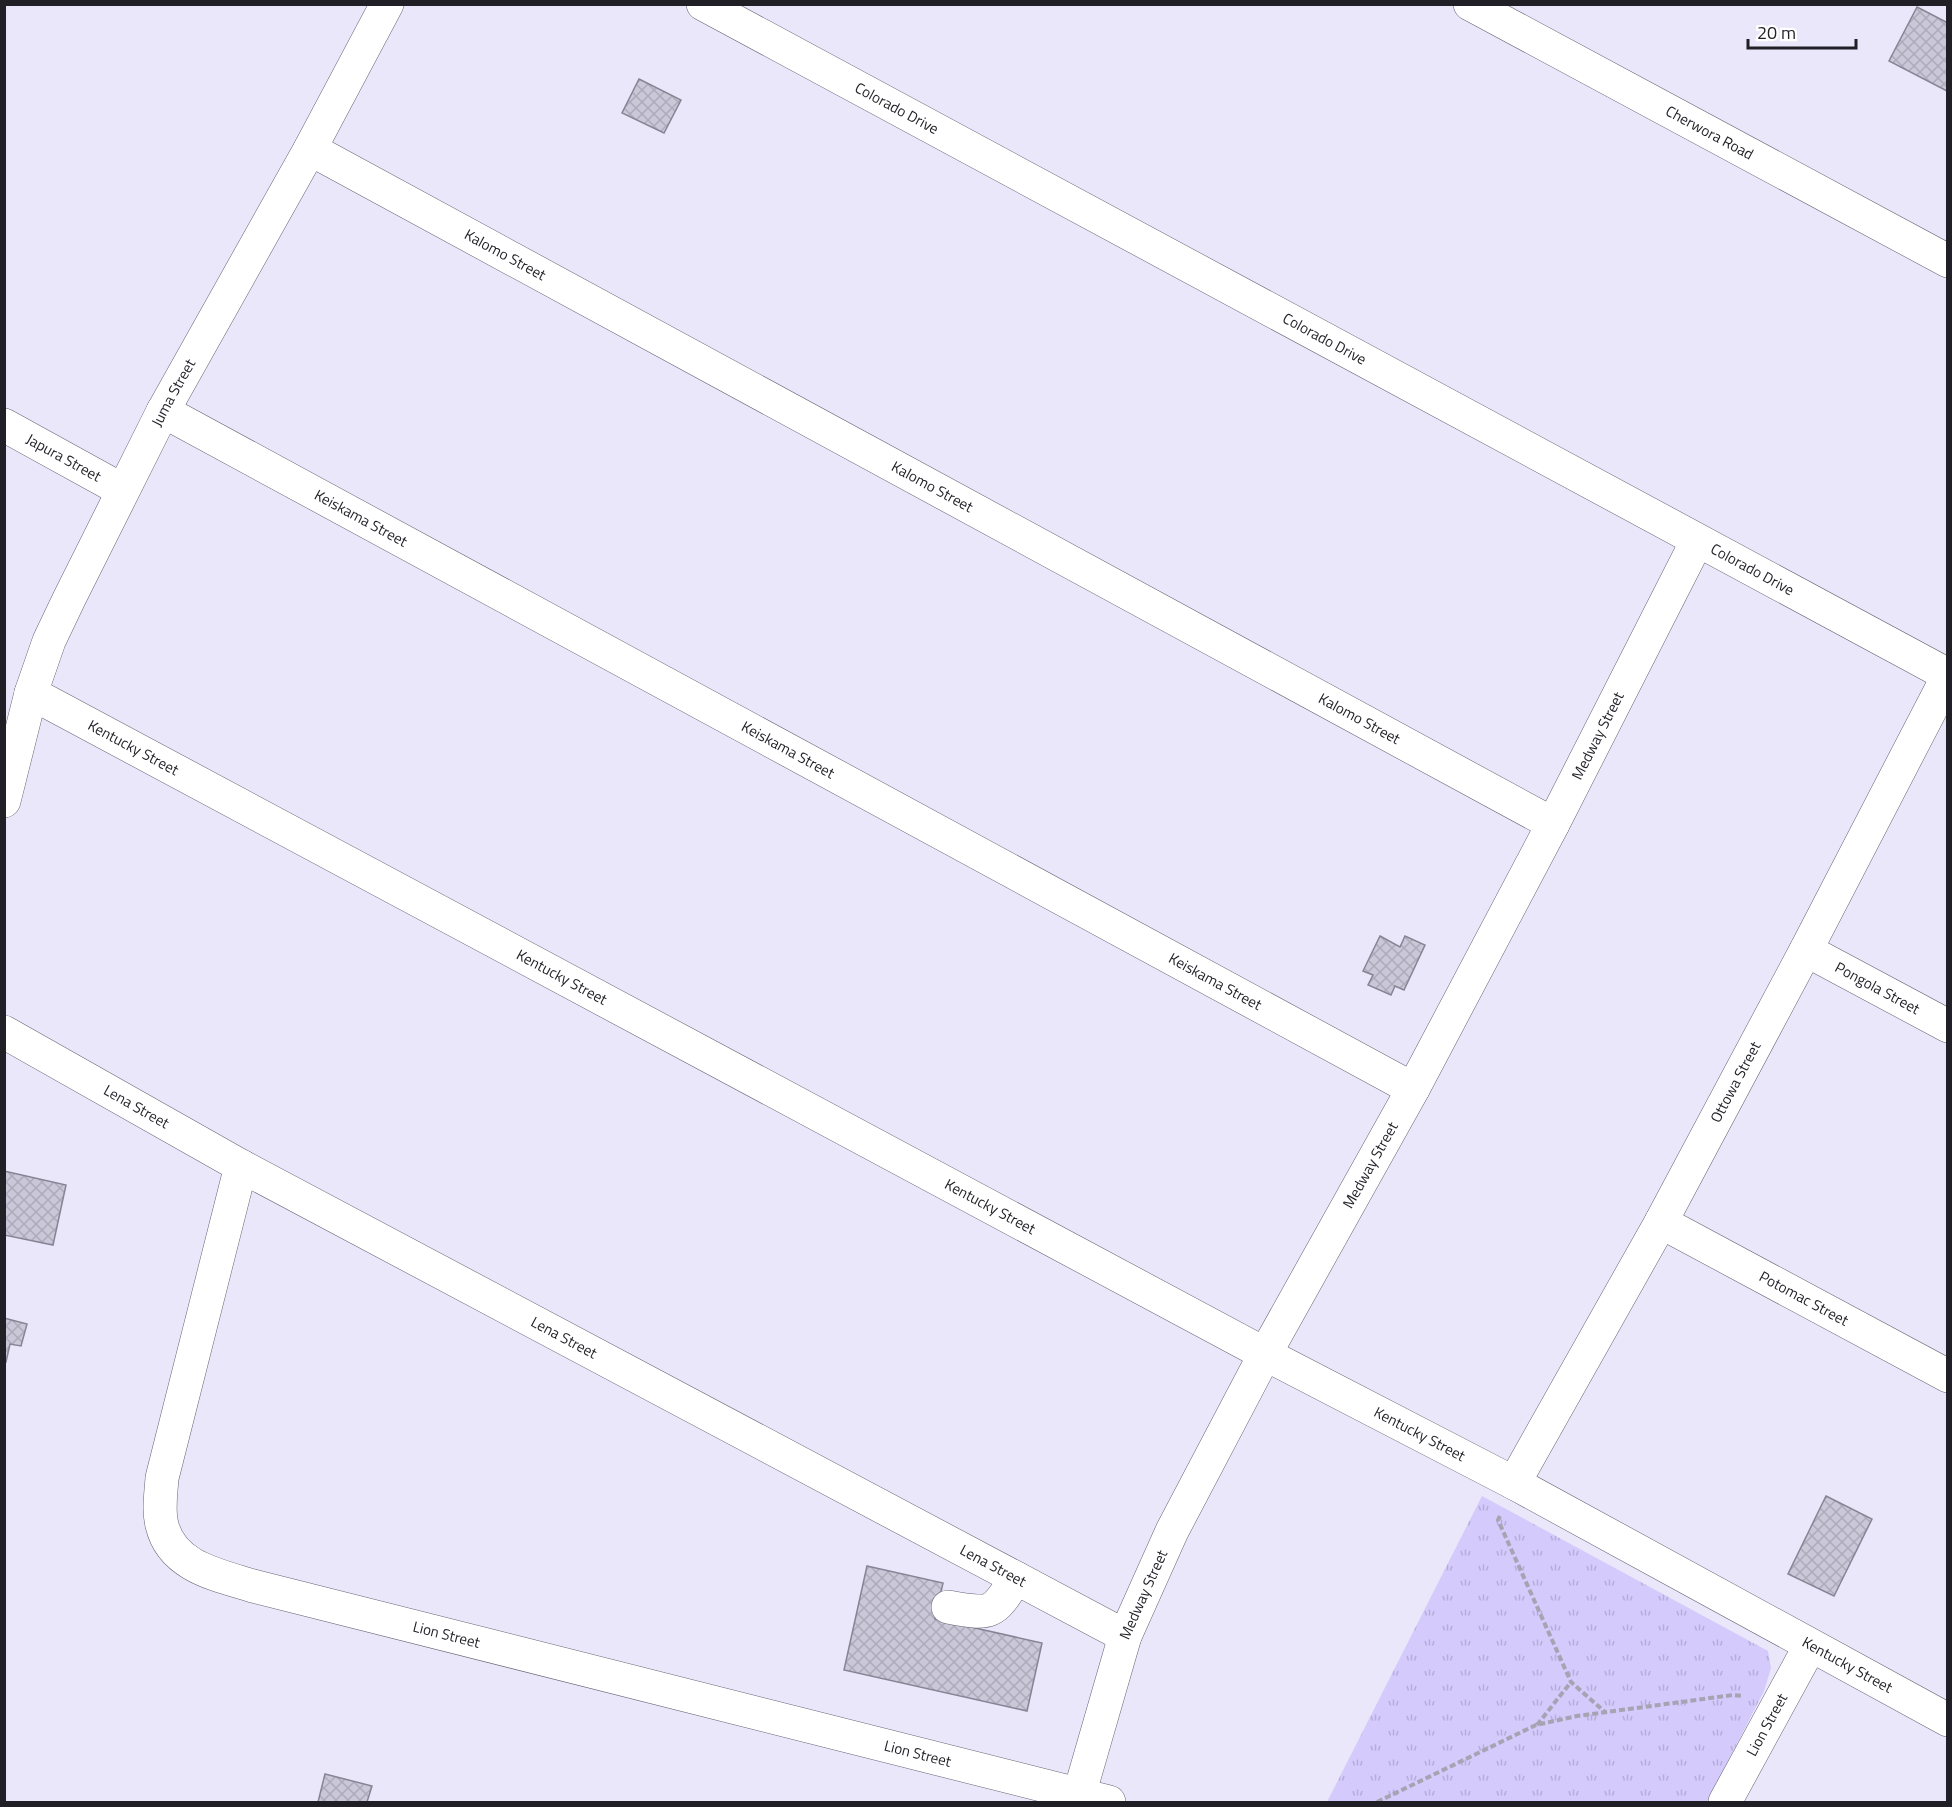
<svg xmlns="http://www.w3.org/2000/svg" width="1952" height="1807" font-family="'Titillium Web',sans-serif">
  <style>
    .park { fill: url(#park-tufts) }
    .building { fill: url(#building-cross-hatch); stroke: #878495; stroke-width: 1.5 }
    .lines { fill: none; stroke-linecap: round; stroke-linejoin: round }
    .minor-casing { stroke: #676474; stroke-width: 34 }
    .path { stroke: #a6a3b2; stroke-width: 4; stroke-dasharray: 6 3; stroke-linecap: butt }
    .minor { stroke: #fff; stroke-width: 33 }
    .labels { text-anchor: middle; stroke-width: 4.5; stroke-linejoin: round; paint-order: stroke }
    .street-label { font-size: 15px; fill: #201f26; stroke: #fff }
  </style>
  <defs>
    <pattern id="park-tufts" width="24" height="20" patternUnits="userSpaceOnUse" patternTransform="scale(1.5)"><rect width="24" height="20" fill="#d4cafc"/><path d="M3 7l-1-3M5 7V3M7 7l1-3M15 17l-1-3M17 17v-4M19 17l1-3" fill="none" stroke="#b6add8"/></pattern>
    <pattern id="building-cross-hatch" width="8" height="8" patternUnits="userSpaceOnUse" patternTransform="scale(1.5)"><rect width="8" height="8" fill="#cac7d9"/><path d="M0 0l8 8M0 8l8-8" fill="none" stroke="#adaaba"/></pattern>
  </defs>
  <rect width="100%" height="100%" fill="#eae7fa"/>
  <path class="park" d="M1482 1496 1768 1651 1771 1668 1764 1691 1707 1802H1327Z"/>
  <g class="building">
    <path d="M1917 7 1948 23 1947 91 1889 61Z"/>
    <path d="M639 79 681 100 664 133 622 113Z"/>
    <path d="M1380 936 1400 947 1405 936 1425 945 1404 990 1395 986 1391 995 1368 985 1373 975 1363 971Z"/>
    <path d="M4 1171 66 1185 53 1245 4 1235Z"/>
    <path d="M4 1318 27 1324 21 1346 10 1344 6 1362H4Z"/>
    <path d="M1826 1496 1872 1519 1834 1596 1788 1574Z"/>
    <path d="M867 1566 943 1583 935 1619 1042 1643 1027 1711 844 1670Z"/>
    <path d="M325 1774 372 1786 367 1802H318Z"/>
  </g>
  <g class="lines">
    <g class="minor-casing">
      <g id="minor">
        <path id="s1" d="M703 4 1948 675"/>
        <path id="s2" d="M1470 4 1948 261"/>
        <path id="s3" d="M310 149 1553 824"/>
        <path id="s4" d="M163 411 1413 1089"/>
        <path id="s5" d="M4 425 122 490"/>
        <path id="s6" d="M31 693 1265 1354 1514 1483 1948 1720"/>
        <path id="s7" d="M4 801 31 693 49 641 69 599 163 411 310 149 387 4"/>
        <path id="s8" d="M1806 950 1948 1026"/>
        <path id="s9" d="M4 1032 241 1166 1125 1636"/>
        <path id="s10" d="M241 1166 162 1478C161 1494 158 1510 162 1525 172 1567 218 1575 253 1586L1109 1802"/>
        <path id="s11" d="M1661 1222 1948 1376"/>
        <path id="s12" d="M1514 1483 1661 1222 1806 950 1948 676"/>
        <path d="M948 1607C992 1615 993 1615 1016 1578"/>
        <path id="s13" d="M1077 1802 1125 1636 1172 1531 1265 1354 1413 1089 1553 824 1697 541"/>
        <path id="s14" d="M1725 1802 1810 1646"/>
      </g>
    </g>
    <g class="path">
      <path d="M1500 1516 1498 1520 1571 1682 1605 1712"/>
      <path d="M1537 1725 1571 1682"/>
      <path d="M1377 1802 1536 1725 1577 1716 1733 1695 1743 1696"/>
    </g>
    <use href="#minor" class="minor"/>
  </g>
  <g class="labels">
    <g class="street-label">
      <text dy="5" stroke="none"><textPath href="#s1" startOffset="220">Colorado Drive</textPath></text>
      <text dy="5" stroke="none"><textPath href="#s2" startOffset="272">Cherwora Road</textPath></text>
      <text dy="5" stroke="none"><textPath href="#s3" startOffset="222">Kalomo Street</textPath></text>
      <text dy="5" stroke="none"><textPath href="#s1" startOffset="706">Colorado Drive</textPath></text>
      <text dy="5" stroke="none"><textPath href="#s7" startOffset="444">Juma Street</textPath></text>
      <text dy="5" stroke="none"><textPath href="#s5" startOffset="68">Japura Street</textPath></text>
      <text dy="5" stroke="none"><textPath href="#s3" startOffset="708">Kalomo Street</textPath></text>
      <text dy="5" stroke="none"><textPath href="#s4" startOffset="225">Keiskama Street</textPath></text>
      <text dy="5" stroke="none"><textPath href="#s1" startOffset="1192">Colorado Drive</textPath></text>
      <text dy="5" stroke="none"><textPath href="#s3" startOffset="1194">Kalomo Street</textPath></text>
      <text dy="5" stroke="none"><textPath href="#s13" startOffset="1190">Medway Street</textPath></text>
      <text dy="5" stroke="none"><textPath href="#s6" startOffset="116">Kentucky Street</textPath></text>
      <text dy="5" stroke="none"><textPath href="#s4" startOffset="711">Keiskama Street</textPath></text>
      <text dy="5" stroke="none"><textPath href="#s6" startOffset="602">Kentucky Street</textPath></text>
      <text dy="5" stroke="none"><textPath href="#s4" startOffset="1197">Keiskama Street</textPath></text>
      <text dy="5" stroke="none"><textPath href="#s8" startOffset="81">Pongola Street</textPath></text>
      <text dy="5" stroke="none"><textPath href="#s12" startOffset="458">Ottowa Street</textPath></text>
      <text dy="5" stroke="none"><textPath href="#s9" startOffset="152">Lena Street</textPath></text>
      <text dy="5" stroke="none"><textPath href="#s13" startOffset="704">Medway Street</textPath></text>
      <text dy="5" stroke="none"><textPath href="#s6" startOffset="1088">Kentucky Street</textPath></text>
      <text dy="5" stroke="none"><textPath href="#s11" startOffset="162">Potomac Street</textPath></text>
      <text dy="5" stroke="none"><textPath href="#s9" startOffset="638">Lena Street</textPath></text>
      <text dy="5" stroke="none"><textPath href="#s6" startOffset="1574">Kentucky Street</textPath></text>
      <text dy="5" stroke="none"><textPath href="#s9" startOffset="1124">Lena Street</textPath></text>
      <text dy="5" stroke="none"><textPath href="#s13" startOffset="218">Medway Street</textPath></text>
      <text dy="5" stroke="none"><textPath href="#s10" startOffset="684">Lion Street</textPath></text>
      <text dy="5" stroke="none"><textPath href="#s6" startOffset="2060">Kentucky Street</textPath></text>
      <text dy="5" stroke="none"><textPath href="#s14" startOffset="88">Lion Street</textPath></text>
      <text dy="5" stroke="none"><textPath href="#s10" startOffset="1170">Lion Street</textPath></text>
    </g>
  </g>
  <rect width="1952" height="1807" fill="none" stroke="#201f26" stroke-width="12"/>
  <path d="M1748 39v9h108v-9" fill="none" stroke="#201f26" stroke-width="3"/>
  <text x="1757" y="39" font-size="18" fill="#201f26" stroke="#ffffff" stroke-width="4.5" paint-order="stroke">20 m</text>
</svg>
